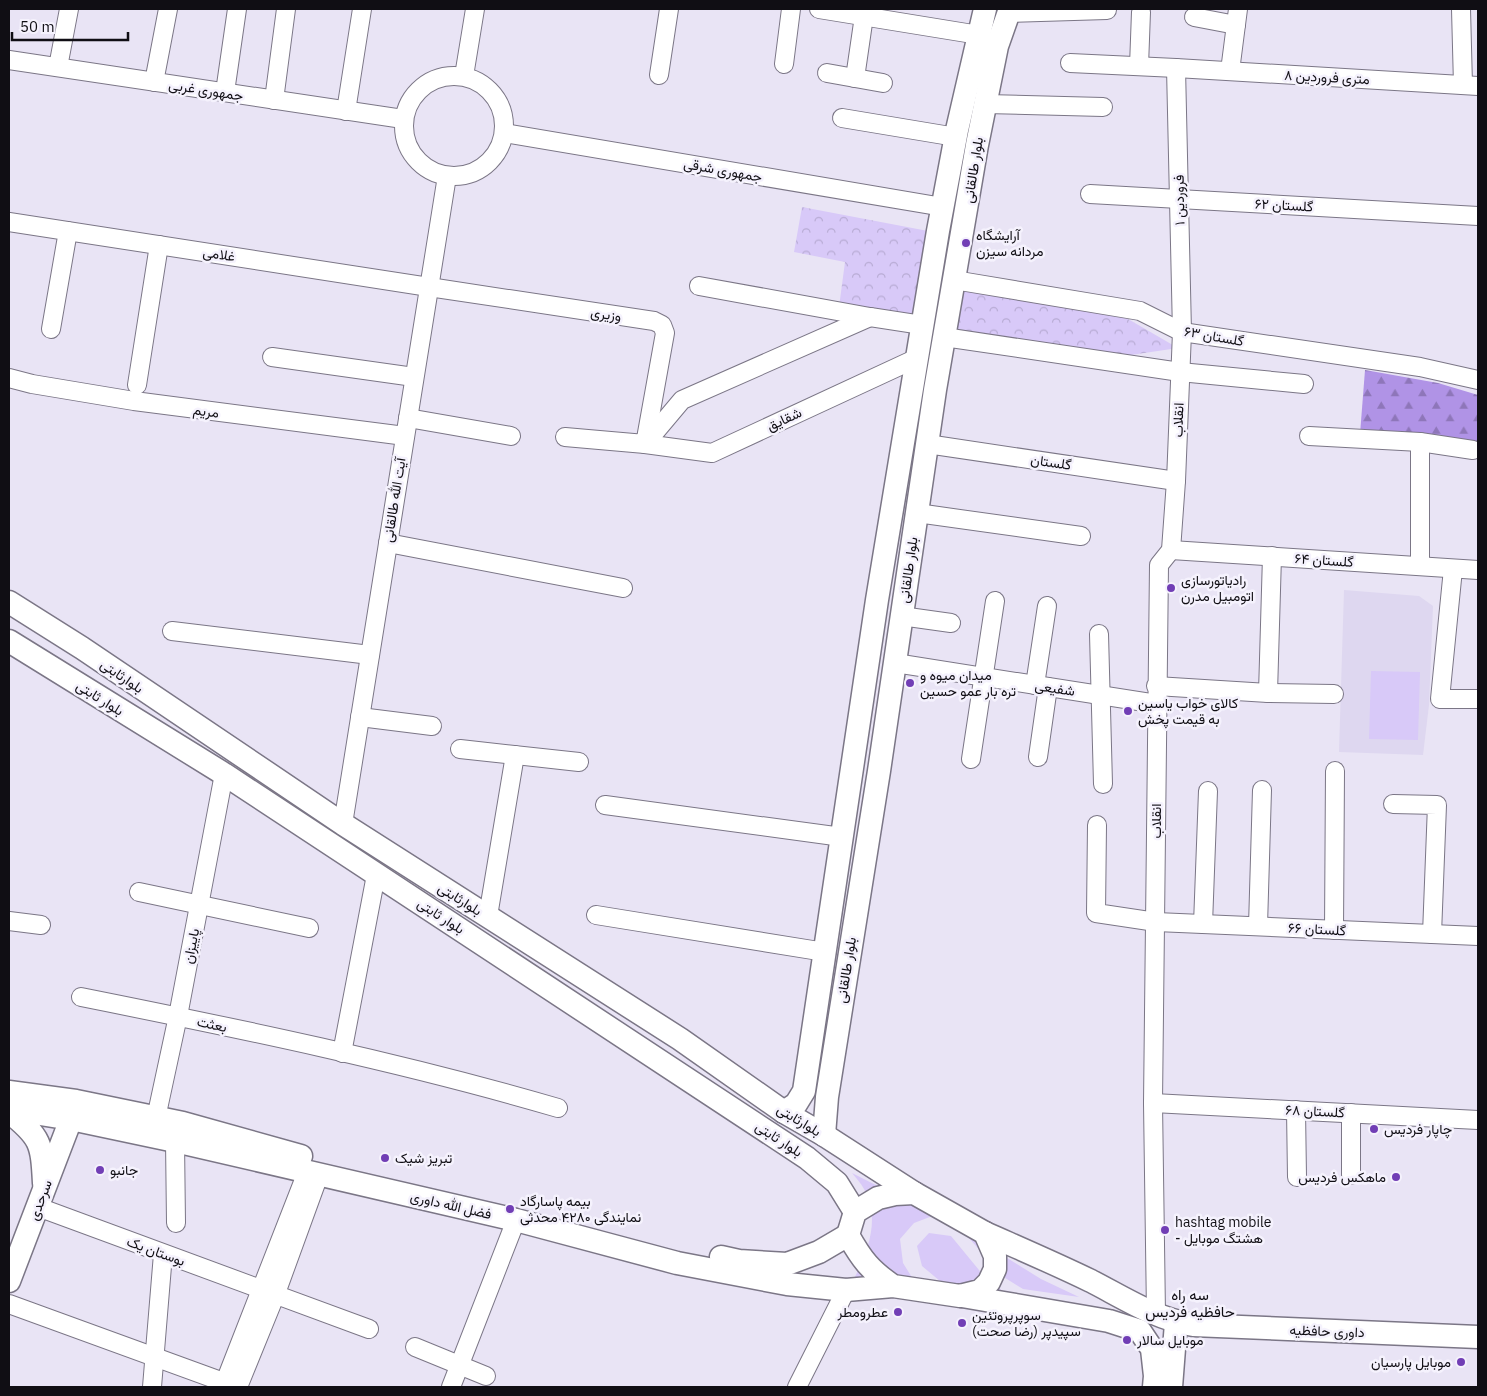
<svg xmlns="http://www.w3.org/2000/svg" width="1487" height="1396" font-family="'IBM Plex Sans',Vazirmatn,sans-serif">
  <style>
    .built { fill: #ded7f0 }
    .grass { fill: #d8c9f8 }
    .forest { fill: url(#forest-firs) }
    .park { fill: url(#park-crowns) }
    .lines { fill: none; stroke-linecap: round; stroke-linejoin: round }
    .minor-casing { stroke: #7b7686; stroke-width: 20 }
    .major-casing { stroke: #7b7686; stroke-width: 25 }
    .minor { stroke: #fff; stroke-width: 18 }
    .major { stroke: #fff; stroke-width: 22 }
    .poi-dot { fill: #713eb5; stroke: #f5f2fd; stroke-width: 2 }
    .labels { text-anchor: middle; stroke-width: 5; stroke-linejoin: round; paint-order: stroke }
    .street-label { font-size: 14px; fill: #100e14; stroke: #f5f2fd }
    .poi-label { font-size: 14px; fill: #100e14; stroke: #f5f2fd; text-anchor: start }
    .neighbourhood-label { font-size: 15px; fill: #100e14; stroke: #f5f2fd }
  </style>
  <defs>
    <pattern id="forest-firs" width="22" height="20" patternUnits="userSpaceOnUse" patternTransform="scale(1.25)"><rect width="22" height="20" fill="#b093e6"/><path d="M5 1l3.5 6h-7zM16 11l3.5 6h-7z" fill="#8e76b9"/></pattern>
    <pattern id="park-crowns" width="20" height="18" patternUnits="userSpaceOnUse" patternTransform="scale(1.25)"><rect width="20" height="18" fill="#d8c9f8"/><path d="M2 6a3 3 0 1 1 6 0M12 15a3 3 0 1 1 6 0" fill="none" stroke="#b8abd4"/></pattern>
  </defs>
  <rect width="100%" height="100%" fill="#e9e4f5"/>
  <path class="built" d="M1344 590 1419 596 1433 606 1429 705 1423 755 1339 752Z"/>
  <g class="grass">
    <path d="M1371 671 1420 672 1418 740 1369 739Z"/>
    <path d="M852 1173 935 1215 914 1223 900 1239 903 1263 916 1284 851 1285C866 1255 882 1221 864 1189 861 1183 856 1178 852 1173Z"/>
    <path d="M962 1230 1041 1279 1079 1297 1023 1289 1002 1276Z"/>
    <path d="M929 1233 951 1236 988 1281 1006 1293 946 1286 922 1266 917 1246Z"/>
  </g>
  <path class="forest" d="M1365 370 1438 383 1478 395V447L1360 434Z"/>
  <g class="park">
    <path d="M802 207 928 231 914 319 839 307 845 262 794 252Z"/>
    <path d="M961 288 1128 319 1178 348 1124 356 953 330Z"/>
  </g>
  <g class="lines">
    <g class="minor-casing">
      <g id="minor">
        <path d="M819 9 979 35"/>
        <path d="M1461 9 1463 85"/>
        <path d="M1008 13 1107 10"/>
        <path d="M1194 17 1236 25"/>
        <path d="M9 60 403 119"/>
        <path d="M1070 63 1176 68 1478 86"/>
        <path d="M784 64 791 9"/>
        <path d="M1139 66 1141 12"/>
        <path d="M58 67 69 9"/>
        <path d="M1230 71 1238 9"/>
        <path d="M827 73 883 83"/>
        <path d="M659 75 669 9"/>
        <circle cx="454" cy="126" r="50"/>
        <path d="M464 76 475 9"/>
        <path d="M855 78 864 16"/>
        <path d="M154 82 168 9"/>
        <path d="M225 92 237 9"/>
        <path d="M274 100 286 9"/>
        <path d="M985 104 1103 107"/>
        <path d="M346 111 362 9"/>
        <path d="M842 118 956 137"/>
        <path d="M504 133 943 207"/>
        <path d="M1090 194 1478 216"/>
        <path d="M9 222 429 287 654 321 662 325 665 333 645 444 565 437"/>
        <path d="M954 280 1140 311 1182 332 1420 367 1478 380"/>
        <path d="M699 286 870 317 922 325"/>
        <path d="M870 317 682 400 645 444 712 453 917 358"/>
        <path d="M51 329 68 231"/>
        <path d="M944 337 1180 372 1304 384"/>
        <path d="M272 357 414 377"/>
        <path d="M9 378 32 384 134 401 405 436"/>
        <path d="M137 385 159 245"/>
        <path d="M408 418 511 436"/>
        <path d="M1309 436 1420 442 1473 450"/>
        <path d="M1420 442V566"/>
        <path d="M927 444 1176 481"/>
        <path d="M917 513 1081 536"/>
        <path d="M388 543 623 588"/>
        <path d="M1171 550 1478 570"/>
        <path d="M1453 569 1440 699H1478"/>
        <path d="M901 616 951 623"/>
        <path d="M172 631 370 655"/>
        <path d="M1099 634 1103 784"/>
        <path d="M895 663 1157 704"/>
        <path d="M1035 685 1047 606"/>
        <path d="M1156 686 1268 693 1334 694"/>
        <path d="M1268 693 1272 556"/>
        <path d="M360 717 432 726"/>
        <path d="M460 749 579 762"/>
        <path d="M1038 757 1048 687"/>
        <path d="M971 759 995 601"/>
        <path d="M1393 804 1437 805 1432 934"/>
        <path d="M605 805 842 837"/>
        <path d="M343 824 447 176"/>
        <path d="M1097 825 1096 913 1156 922 1478 936"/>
        <path d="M139 892 309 928"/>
        <path d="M596 915 825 952"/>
        <path d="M488 916 515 755"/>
        <path d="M9 921 41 925"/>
        <path d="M1203 924 1208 791"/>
        <path d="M1258 926 1262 790"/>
        <path d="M1334 930 1335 771"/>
        <path d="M81 997C241 1029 401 1062 558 1108"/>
        <path d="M342 1053 376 875"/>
        <path d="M1153 1103 1478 1120"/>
        <path d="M1296 1110 1297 1177"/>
        <path d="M1351 1113V1175"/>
        <path d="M156 1118 178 1016 224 774"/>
        <path d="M175 1141 176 1223"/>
        <path d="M38 1207 369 1329"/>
        <path d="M9 1304 237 1387"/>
        <path d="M1156 1314 1153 1103 1159 565 1171 550 1176 481 1182 332 1176 68"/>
        <path d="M415 1347 486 1376"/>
        <path d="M152 1387 163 1254"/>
        <path d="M223 1387 307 1172"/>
        <path d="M238 1387 275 1296 319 1175"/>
        <path d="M451 1387 516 1220"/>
        <path d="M797 1387 846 1290"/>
      </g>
    </g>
    <g class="major-casing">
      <g id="major">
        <path d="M9 602 82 648 343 824 680 1039 784 1112 824 1135 914 1193"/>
        <path d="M9 641 224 774 807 1158 837 1183 855 1212"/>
        <path d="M9 1092 76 1101 183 1123 301 1156"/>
        <path d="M9 1109 71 1119 175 1141 516 1220 677 1263 787 1284 846 1290 893 1286 960 1296 980 1291 989 1282 995 1269V1256L985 1233 914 1193 895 1194 878 1198 855 1212 848 1235C862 1260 870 1270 893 1286"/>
        <path d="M9 1112C41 1137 42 1144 44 1183"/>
        <path d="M784 1112 796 1104 804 1091 877 600 938 231 957 130 985 9"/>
        <path d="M824 1135 827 1097 879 771 935 390 977 145 997 46 1010 9"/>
        <path d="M985 1233C1021 1249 1056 1264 1091 1281 1124 1298 1156 1319 1193 1325L1478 1337"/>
        <path d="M721 1257 739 1261 787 1264 819 1252 848 1235"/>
        <path d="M9 1281 71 1119 74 1107"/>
        <path d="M962 1296 1109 1321 1140 1331 1152 1349 1155 1376 1154 1387"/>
        <path d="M1171 1387 1176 1323"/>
      </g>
    </g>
    <use href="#minor" class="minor"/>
    <use href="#major" class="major"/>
  </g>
  <g class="poi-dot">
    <circle cx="966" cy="243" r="5"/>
    <circle cx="1171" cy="588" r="5"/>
    <circle cx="910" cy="683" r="5"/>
    <circle cx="1128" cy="711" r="5"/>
    <circle cx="1374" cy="1129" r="5"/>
    <circle cx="385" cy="1158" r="5"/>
    <circle cx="100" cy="1170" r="5"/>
    <circle cx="1396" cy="1177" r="5"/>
    <circle cx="510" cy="1209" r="5"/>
    <circle cx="1165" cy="1230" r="5"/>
    <circle cx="898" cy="1312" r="5"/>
    <circle cx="962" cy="1323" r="5"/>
    <circle cx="1127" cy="1340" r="5"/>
    <circle cx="1461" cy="1362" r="5"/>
  </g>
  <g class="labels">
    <g class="street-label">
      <text transform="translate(1327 77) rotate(3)" y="5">۸ متری فروردین</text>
      <text transform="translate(206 90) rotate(9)" y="5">جمهوری غربی</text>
      <text transform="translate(723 170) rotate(10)" y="5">جمهوری شرقی</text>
      <text transform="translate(973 170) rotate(-81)" y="5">بلوار طالقانی</text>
      <text transform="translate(1179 200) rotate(-91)" y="5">فروردین ۱</text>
      <text transform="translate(1284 205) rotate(3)" y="5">گلستان ۶۲</text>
      <text transform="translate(219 254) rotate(9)" y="5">غلامی</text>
      <text transform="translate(606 314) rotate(8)" y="5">وزیری</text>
      <text transform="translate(1214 336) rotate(10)" y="5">گلستان ۶۳</text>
      <text transform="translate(206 411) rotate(7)" y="5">مریم</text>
      <text transform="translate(784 419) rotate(-25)" y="5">شقایق</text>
      <text transform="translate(1178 420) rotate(-88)" y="5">انقلاب</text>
      <text transform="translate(1051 462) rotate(8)" y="5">گلستان</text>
      <text transform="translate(394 500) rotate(-81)" y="5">آیت الله طالقانی</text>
      <text transform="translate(1324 560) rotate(4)" y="5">گلستان ۶۴</text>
      <text transform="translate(908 570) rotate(-82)" y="5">بلوار طالقانی</text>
      <text transform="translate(122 676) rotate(34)" y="5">بلوارثابتی</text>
      <text transform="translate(1055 688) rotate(9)" y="5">شفیعی</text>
      <text transform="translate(100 698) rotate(32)" y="5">بلوار ثابتی</text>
      <text transform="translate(1156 821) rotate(-90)" y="5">انقلاب</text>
      <text transform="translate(460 899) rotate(32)" y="5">بلوارثابتی</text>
      <text transform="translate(441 916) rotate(33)" y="5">بلوار ثابتی</text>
      <text transform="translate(1317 929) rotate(3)" y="5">گلستان ۶۶</text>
      <text transform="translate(191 946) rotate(-79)" y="5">پاییزان</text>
      <text transform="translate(846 970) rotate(-81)" y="5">بلوار طالقانی</text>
      <text transform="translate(212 1024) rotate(12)" y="5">بعثت</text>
      <text transform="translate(1315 1111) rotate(3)" y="5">گلستان ۶۸</text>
      <text transform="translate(799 1120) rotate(31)" y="5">بلوارثابتی</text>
      <text transform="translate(779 1139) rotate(33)" y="5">بلوار ثابتی</text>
      <text transform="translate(40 1200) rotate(-69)" y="5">سرحدی</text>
      <text transform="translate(451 1205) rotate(13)" y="5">فضل الله داوری</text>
      <text transform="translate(156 1251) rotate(20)" y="5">بوستان یک</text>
      <text transform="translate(1327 1331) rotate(2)" y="5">داوری حافظیه</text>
    </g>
    <g class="poi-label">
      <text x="976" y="240">آرایشگاه<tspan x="976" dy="16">مردانه سیزن</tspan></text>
      <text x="1181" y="585">رادیاتورسازی<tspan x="1181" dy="16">اتومبیل مدرن</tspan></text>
      <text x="920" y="680">میدان میوه و<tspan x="920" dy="16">تره بار عمو حسین</tspan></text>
      <text x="1138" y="708">کالای خواب یاسین<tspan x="1138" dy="16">به قیمت پخش</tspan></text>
      <text x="1384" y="1134">چاپار فردیس</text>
      <text x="395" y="1163">تبریز شیک</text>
      <text x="110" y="1175">جانبو</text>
      <text x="1386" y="1182" text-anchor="end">ماهکس فردیس</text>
      <text x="520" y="1206">بیمه پاسارگاد<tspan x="520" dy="16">نمایندگی ۴۲۸۰ محدثی</tspan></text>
      <text x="1175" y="1227">hashtag mobile<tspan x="1175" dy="16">- هشتگ موبایل</tspan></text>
      <text x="888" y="1317" text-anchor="end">عطرومطر</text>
      <text x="972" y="1320">سوپرپروتئین<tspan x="972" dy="16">سپیدپر (رضا صحت)</tspan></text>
      <text x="1137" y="1345">موبایل سالار</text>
      <text x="1451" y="1367" text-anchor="end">موبایل پارسیان</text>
    </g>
    <g class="neighbourhood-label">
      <text x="1190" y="1300">سه راه<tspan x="1190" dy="17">حافظیه فردیس</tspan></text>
    </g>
  </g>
  <rect width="1487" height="1396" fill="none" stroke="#100e14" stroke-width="20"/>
  <path d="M12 32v8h116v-8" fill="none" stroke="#100e14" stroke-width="2.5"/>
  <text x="20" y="32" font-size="15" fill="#100e14" stroke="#f5f2fd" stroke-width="4" paint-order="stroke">50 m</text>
</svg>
